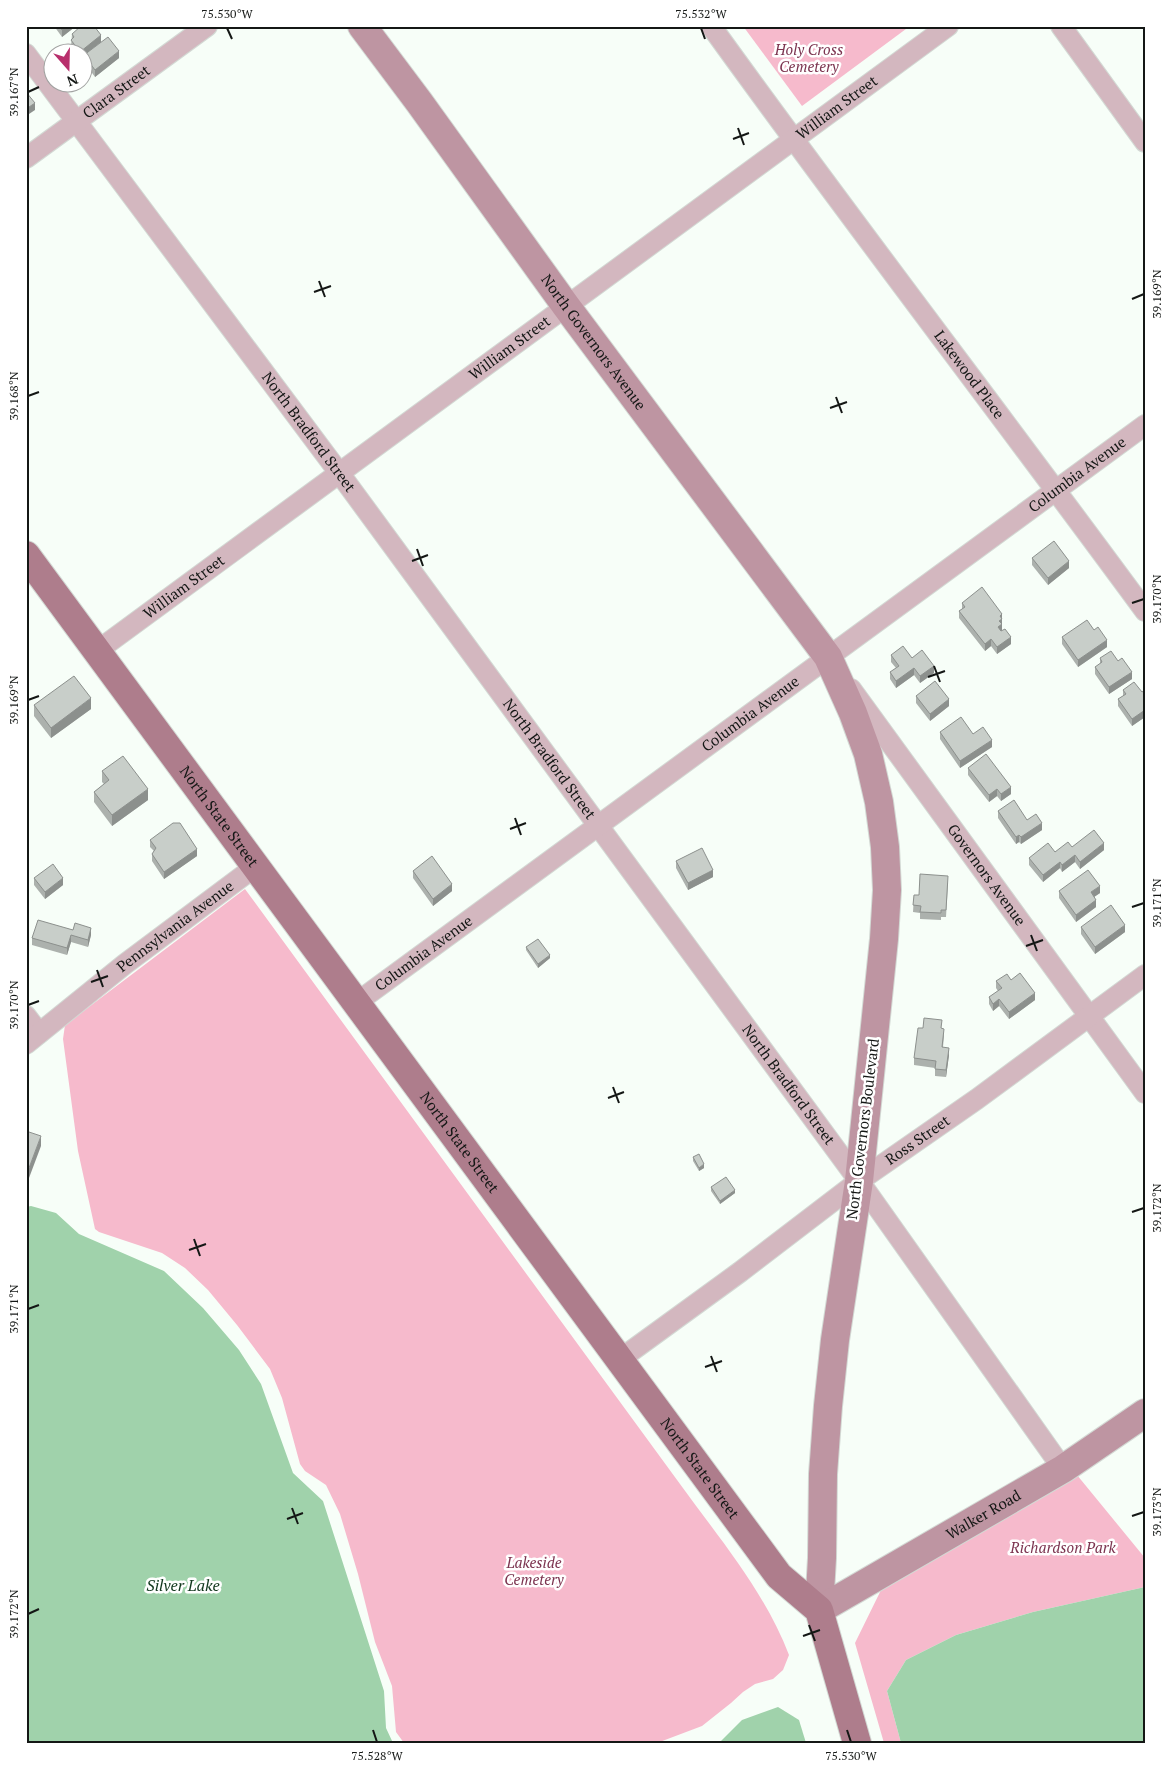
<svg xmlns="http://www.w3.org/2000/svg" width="1171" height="1769" font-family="'PT Serif',serif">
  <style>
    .green { fill: #f6bacc }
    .water { fill: #a0d2ab }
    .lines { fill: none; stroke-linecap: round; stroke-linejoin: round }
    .street-casing { stroke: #d3d9d4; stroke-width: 22 }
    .secondary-casing { stroke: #d3d9d4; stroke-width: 30 }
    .primary-casing { stroke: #d3d9d4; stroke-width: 30 }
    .street { stroke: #d3b7bf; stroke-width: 20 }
    .secondary { stroke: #be95a2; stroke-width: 28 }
    .primary { stroke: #ae7d8c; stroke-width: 28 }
    .wall { fill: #acb1ad }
    .shaded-wall { fill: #8c908d }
    .building { fill: #c8cec9; stroke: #8c908d }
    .ticks { fill: none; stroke: #141715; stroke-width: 2 }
    .labels { text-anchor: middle; stroke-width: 5; stroke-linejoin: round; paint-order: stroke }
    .park-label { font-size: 15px; font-style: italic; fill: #7c3450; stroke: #fff }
    .street-label { font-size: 15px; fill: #141715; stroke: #fff }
    .water-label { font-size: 16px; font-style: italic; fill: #11371d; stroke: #fff }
    .neatline { fill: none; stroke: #141715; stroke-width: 2 }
    .ticks-label { font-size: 12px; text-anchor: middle; fill: #141715 }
  </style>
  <rect width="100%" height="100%" fill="#f7fef8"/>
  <g class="green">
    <path d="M743 26H910L802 106Z"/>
    <path d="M245 889 680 1484C719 1538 765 1592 789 1655L783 1670 773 1679 755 1684 743 1692 731 1703 702 1726 657 1743H404L396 1732 392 1686 375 1642 358 1574 340 1514 326 1485 305 1471 300 1464 282 1398 270 1369 237 1325 208 1290 185 1268 162 1253 99 1232 95 1229 78 1151 63 1039 65 1025Z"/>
    <path d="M1077 1475 1145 1558V1587L1033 1612 956 1635 906 1660 887 1691 901 1743H884L855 1643 882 1588Z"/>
  </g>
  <g class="water">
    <path d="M31 1206 56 1213 79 1234 164 1271 203 1308 239 1350 261 1384 293 1473 323 1501 384 1691 386 1728 393 1743H26V1207Z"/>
    <path d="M1145 1587V1743H901L887 1691 906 1660 956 1635 1033 1612Z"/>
    <path d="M778 1707 799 1720 806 1743H719L742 1720Z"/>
  </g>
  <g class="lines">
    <g class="street-casing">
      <g id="street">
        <path id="s1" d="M711 26C853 223 1001 415 1145 611"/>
        <path d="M1061 26 1145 142"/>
        <path id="s2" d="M26 54 340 474 859 1181 1063 1469"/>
        <path id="s3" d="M26 158 207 26"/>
        <path id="s4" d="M97 651 948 26"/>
        <path id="s5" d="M851 689 1145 1093"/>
        <path id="s6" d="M356 1003 1145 425"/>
        <path d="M26 1016 39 1033"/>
        <path id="s7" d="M26 1044 125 964 256 866"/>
        <path id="s8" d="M619 1360 740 1272 859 1181 977 1099 1145 975"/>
      </g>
    </g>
    <g class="secondary-casing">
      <g id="secondary">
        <path id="s9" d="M362 26 419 102 566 306 828 657 853 713 868 754 879 802 885 847 887 890 884 939 859 1181 835 1340 828 1406 823 1474 822 1558 819 1610"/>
        <path id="s10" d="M819 1610 1063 1469 1145 1413"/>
      </g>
    </g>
    <g class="primary-casing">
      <g id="primary">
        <path id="s11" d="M26 555 779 1576 819 1610 857 1743"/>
      </g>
    </g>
    <use href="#street" class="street"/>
    <use href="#secondary" class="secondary"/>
    <use href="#primary" class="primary"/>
  </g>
  <g class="wall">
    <path d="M54 26H76L62 37Z"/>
    <path d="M72 34 101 42 88 52 119 58 95 77 84 62V56L82 52H75L71 47Z"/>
    <path d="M1032 558 1069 568 1048 585 1032 565Z"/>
    <path d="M962 603 1002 614V631L1011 644 997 654 991 646 985 651 959 618V611L962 609Z"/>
    <path d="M1094 630 1107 647 1078 667 1062 644V637Z"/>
    <path d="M891 655 912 658 934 673 920 683 914 675 896 688 890 679V672L896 668 891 662Z"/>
    <path d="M1100 658 1132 679 1109 694 1095 674V667L1100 664Z"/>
    <path d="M1123 690 1142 692 1145 690V717L1132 726 1118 706V699L1123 696Z"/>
    <path d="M916 696 949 706 930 721 916 703Z"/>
    <path d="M34 705 91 709 51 738 34 716Z"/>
    <path d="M940 732 973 734 992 747 960 768 940 739Z"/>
    <path d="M968 768 1011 794 1001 801 997 796 989 802 968 775Z"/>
    <path d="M102 771 148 800 112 826 94 802V792L104 784 102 782Z"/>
    <path d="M998 811 1027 820 1042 830 1021 844 1019 842 1016 844 998 818Z"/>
    <path d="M150 840 197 856 164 879 152 861V854L154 851 150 847Z"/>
    <path d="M1072 847 1104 850 1080 869 1075 862 1062 872 1060 868 1043 882 1029 865V858Z"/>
    <path d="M676 861 713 877 688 890 676 868Z"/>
    <path d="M413 871 452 891 433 906 413 878Z"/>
    <path d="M34 878 63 885 45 899 34 885Z"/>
    <path d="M948 883 946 917H941V920L920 919V913L913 912 914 895H919Z"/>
    <path d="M1059 891 1100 893 1094 897 1096 907 1076 922 1059 898Z"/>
    <path d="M1081 927 1125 932 1095 954 1081 934Z"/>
    <path d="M73 930 91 935 88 947 71 942 67 955 32 945V938Z"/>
    <path d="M526 947 550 958 538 968 526 950Z"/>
    <path d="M1011 980 1035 1000 1009 1019 999 1006 993 1011 989 1004V997L998 991 996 988V981Z"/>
    <path d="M942 1029 944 1036 943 1047 949 1055 946 1077 935 1076V1068L914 1065V1058Z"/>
    <path d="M693 1157 704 1168 699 1171 693 1161Z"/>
    <path d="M711 1187 735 1193 720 1204 711 1191Z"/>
  </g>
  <g class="shaded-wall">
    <path d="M67 26H76L62 37V30Z"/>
    <path d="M101 35V42L82 57V52H80Z"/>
    <path d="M119 51V58L95 77V70Z"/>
    <path d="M35 103V110L26 116V109Z"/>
    <path d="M1069 561V568L1048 585V578Z"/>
    <path d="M1002 614V631L998 634 1000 616Z"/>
    <path d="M1011 637V644L997 654V647Z"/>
    <path d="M991 639V646L985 651V644Z"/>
    <path d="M1107 640V647L1078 667V660Z"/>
    <path d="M934 666V673L920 683V676Z"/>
    <path d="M914 668V675L896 688V681Z"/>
    <path d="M1132 672V679L1109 694V687Z"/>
    <path d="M91 698V709L51 738V728Z"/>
    <path d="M949 699V706L930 721V714Z"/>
    <path d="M1145 710V717L1132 726V719Z"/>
    <path d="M992 740V747L960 768V761Z"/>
    <path d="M1011 787V794L1001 801V794Z"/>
    <path d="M148 789V800L112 826V815Z"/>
    <path d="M997 789V796L989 802V795Z"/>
    <path d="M1042 823V830L1021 844V837Z"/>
    <path d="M1019 835V842L1016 844V837Z"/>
    <path d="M1104 843V850L1080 869V862Z"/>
    <path d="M197 849V856L164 879V872Z"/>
    <path d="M1075 855V862L1062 872V865Z"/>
    <path d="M1060 862V868L1043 882V875Z"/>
    <path d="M713 870V877L688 890V883Z"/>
    <path d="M63 878V885L45 899V892Z"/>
    <path d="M452 884V891L433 906V899Z"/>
    <path d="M1100 886V893L1091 899V892Z"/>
    <path d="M1096 900V907L1076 922V915Z"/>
    <path d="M1125 925V932L1095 954V947Z"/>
    <path d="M91 928V935L88 947V940Z"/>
    <path d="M71 935V942L67 955V948Z"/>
    <path d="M550 955V958L538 968V964Z"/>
    <path d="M1035 993V1000L1009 1019V1012Z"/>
    <path d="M999 999V1006L993 1011V1004Z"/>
    <path d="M949 1048V1055L946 1077V1070Z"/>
    <path d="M41 1136V1146L26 1186V1176Z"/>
    <path d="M704 1164V1168L699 1171V1168Z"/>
    <path d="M735 1190V1193L720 1204V1201Z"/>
  </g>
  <g class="building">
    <path d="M59 26H67L62 30Z"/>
    <path d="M81 26H94L101 35 80 52 71 40 74 37 72 34Z"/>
    <path d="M108 37 119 51 95 70 84 55Z"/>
    <path d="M26 92 35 103 26 109Z"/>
    <path d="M1054 541 1069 561 1048 578 1032 558Z"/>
    <path d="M982 587 1002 614 1000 616 1002 619 999 621 1002 624 998 627 1001 631 1005 629 1011 637 997 647 991 639 985 644 959 611 965 607 962 603Z"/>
    <path d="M1087 620 1094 630 1098 627 1107 640 1078 660 1062 637Z"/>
    <path d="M903 646 912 658 922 650 934 666 920 676 914 668 896 681 890 672 899 666 891 655Z"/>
    <path d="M1111 651 1118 661 1122 658 1132 672 1109 687 1095 667 1102 662 1100 658Z"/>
    <path d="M74 676 91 698 51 728 34 705Z"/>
    <path d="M935 681 949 699 930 714 916 696Z"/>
    <path d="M1134 682 1142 692 1145 690V710L1132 719 1118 699 1126 694 1123 690Z"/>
    <path d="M961 717 973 734 983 727 992 740 960 761 940 732Z"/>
    <path d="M986 754 1011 787 1001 794 997 789 989 795 968 768Z"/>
    <path d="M123 756 148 789 112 815 94 792 109 780 102 771Z"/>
    <path d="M1014 800 1027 820 1036 814 1042 823 1021 837 1019 835 1016 837 998 811Z"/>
    <path d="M173 823H180L197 849 164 872 152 854 156 848 150 840Z"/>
    <path d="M1094 830 1104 843 1080 862 1075 855 1062 865 1060 862 1043 875 1029 858 1048 843 1055 852 1068 842 1072 847Z"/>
    <path d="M702 848 713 870 688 883 676 861Z"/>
    <path d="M432 856 452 884 433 899 413 871Z"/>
    <path d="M53 864 63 878 45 892 34 878Z"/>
    <path d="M1088 870 1100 886 1091 892 1096 900 1076 915 1059 891Z"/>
    <path d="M920 874 948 876 946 910H941V913L920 912 921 906 913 905 914 895H919Z"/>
    <path d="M1111 905 1125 925 1095 947 1081 927Z"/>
    <path d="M38 920 73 930 75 923 91 928 88 940 71 935 67 948 32 938Z"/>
    <path d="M538 939 550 955 538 964 526 947Z"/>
    <path d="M1020 973 1035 993 1009 1012 999 999 993 1004 989 997 1002 988 996 981 1007 974 1011 980Z"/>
    <path d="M924 1018 942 1020 941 1028 944 1029 942 1047 949 1048 946 1070 935 1069 936 1061 914 1058 918 1028H923Z"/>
    <path d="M26 1131 41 1136 26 1176Z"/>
    <path d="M699 1154 704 1164 699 1168 693 1157Z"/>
    <path d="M726 1177 735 1190 720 1201 711 1187Z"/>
  </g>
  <path class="ticks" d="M227 28 232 39M701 28 705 39M28 92 39 87M738 128 744 145M733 139 749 133M319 281 325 297M314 292 331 286M1132 299 1144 294M28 396 39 392M836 397 842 413M830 408 847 402M417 549 423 566M412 561 428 555M1132 603 1144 599M934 666 940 682M928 677 945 671M28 700 39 696M515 818 521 835M510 829 526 823M1132 907 1144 903M1031 935 1037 951M1026 946 1043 940M97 970 103 987M91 982 108 976M28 1005 39 1001M613 1087 619 1103M608 1098 624 1092M1132 1212 1144 1208M194 1239 200 1256M189 1250 206 1244M28 1309 39 1305M711 1356 717 1372M705 1367 722 1361M292 1508 298 1524M1132 1516 1144 1512M287 1519 303 1513M28 1614 39 1609M809 1625 815 1641M803 1636 820 1630M373 1730 377 1742M847 1730 851 1742"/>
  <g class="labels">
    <g class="park-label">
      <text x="809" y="55">Holy Cross<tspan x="809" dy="17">Cemetery</tspan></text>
      <text x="1063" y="1553">Richardson Park</text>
      <text x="534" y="1568">Lakeside<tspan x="534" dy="17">Cemetery</tspan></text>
    </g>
    <g class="street-label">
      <text dy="5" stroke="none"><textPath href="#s3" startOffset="112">Clara Street</textPath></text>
      <text dy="5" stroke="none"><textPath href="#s4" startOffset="918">William Street</textPath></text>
      <text dy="5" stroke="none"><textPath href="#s9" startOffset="392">North Governors Avenue</textPath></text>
      <text dy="5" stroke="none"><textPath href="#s4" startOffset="512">William Street</textPath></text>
      <text dy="5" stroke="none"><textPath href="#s1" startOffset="434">Lakewood Place</textPath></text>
      <text dy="5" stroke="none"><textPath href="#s2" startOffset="472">North Bradford Street</textPath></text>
      <text dy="5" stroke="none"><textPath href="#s6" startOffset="894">Columbia Avenue</textPath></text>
      <text dy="5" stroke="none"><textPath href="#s4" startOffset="108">William Street</textPath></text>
      <text dy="5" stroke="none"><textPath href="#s6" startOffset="489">Columbia Avenue</textPath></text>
      <text dy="5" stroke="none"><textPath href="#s2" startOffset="878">North Bradford Street</textPath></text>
      <text dy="5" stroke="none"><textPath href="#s11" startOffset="325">North State Street</textPath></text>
      <text dy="5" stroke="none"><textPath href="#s5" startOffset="230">Governors Avenue</textPath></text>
      <text dy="5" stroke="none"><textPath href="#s7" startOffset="190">Pennsylvania Avenue</textPath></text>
      <text dy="5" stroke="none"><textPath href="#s6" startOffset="84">Columbia Avenue</textPath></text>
      <text dy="5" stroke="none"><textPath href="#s2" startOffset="1282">North Bradford Street</textPath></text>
      <text transform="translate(863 1129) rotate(-83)" y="5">North Governors Boulevard</text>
      <text dy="5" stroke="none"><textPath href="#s8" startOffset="371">Ross Street</textPath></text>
      <text dy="5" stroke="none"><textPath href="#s11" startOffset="730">North State Street</textPath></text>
      <text dy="5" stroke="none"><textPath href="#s11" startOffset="1135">North State Street</textPath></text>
      <text dy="5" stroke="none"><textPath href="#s10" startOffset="190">Walker Road</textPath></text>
    </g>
    <g class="water-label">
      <text x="183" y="1591">Silver Lake</text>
    </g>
  </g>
  <rect width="1171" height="1769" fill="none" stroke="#ffffff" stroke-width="55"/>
  <g transform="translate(68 68) rotate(160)"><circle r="24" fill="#ffffff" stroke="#a1a2a1"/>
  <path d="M0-4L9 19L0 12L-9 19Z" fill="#b82f6c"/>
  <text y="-8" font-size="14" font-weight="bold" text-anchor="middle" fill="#141715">N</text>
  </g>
  <rect x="28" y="28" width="1116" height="1714" class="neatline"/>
  <g class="ticks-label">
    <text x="227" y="18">75.530°W</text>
    <text x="701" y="18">75.532°W</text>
    <text transform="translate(14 92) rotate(-90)" y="4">39.167°N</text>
    <text transform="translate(1157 294) rotate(-90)" y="4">39.169°N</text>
    <text transform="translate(14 396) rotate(-90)" y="4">39.168°N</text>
    <text transform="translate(1157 599) rotate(-90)" y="4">39.170°N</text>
    <text transform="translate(14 700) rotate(-90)" y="4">39.169°N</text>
    <text transform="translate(1157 903) rotate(-90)" y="4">39.171°N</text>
    <text transform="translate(14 1005) rotate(-90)" y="4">39.170°N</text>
    <text transform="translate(1157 1208) rotate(-90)" y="4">39.172°N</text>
    <text transform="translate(14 1309) rotate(-90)" y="4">39.171°N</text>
    <text transform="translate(1157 1512) rotate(-90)" y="4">39.173°N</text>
    <text transform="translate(14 1614) rotate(-90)" y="4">39.172°N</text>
    <text x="377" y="1760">75.528°W</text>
    <text x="851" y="1760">75.530°W</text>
  </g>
</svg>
